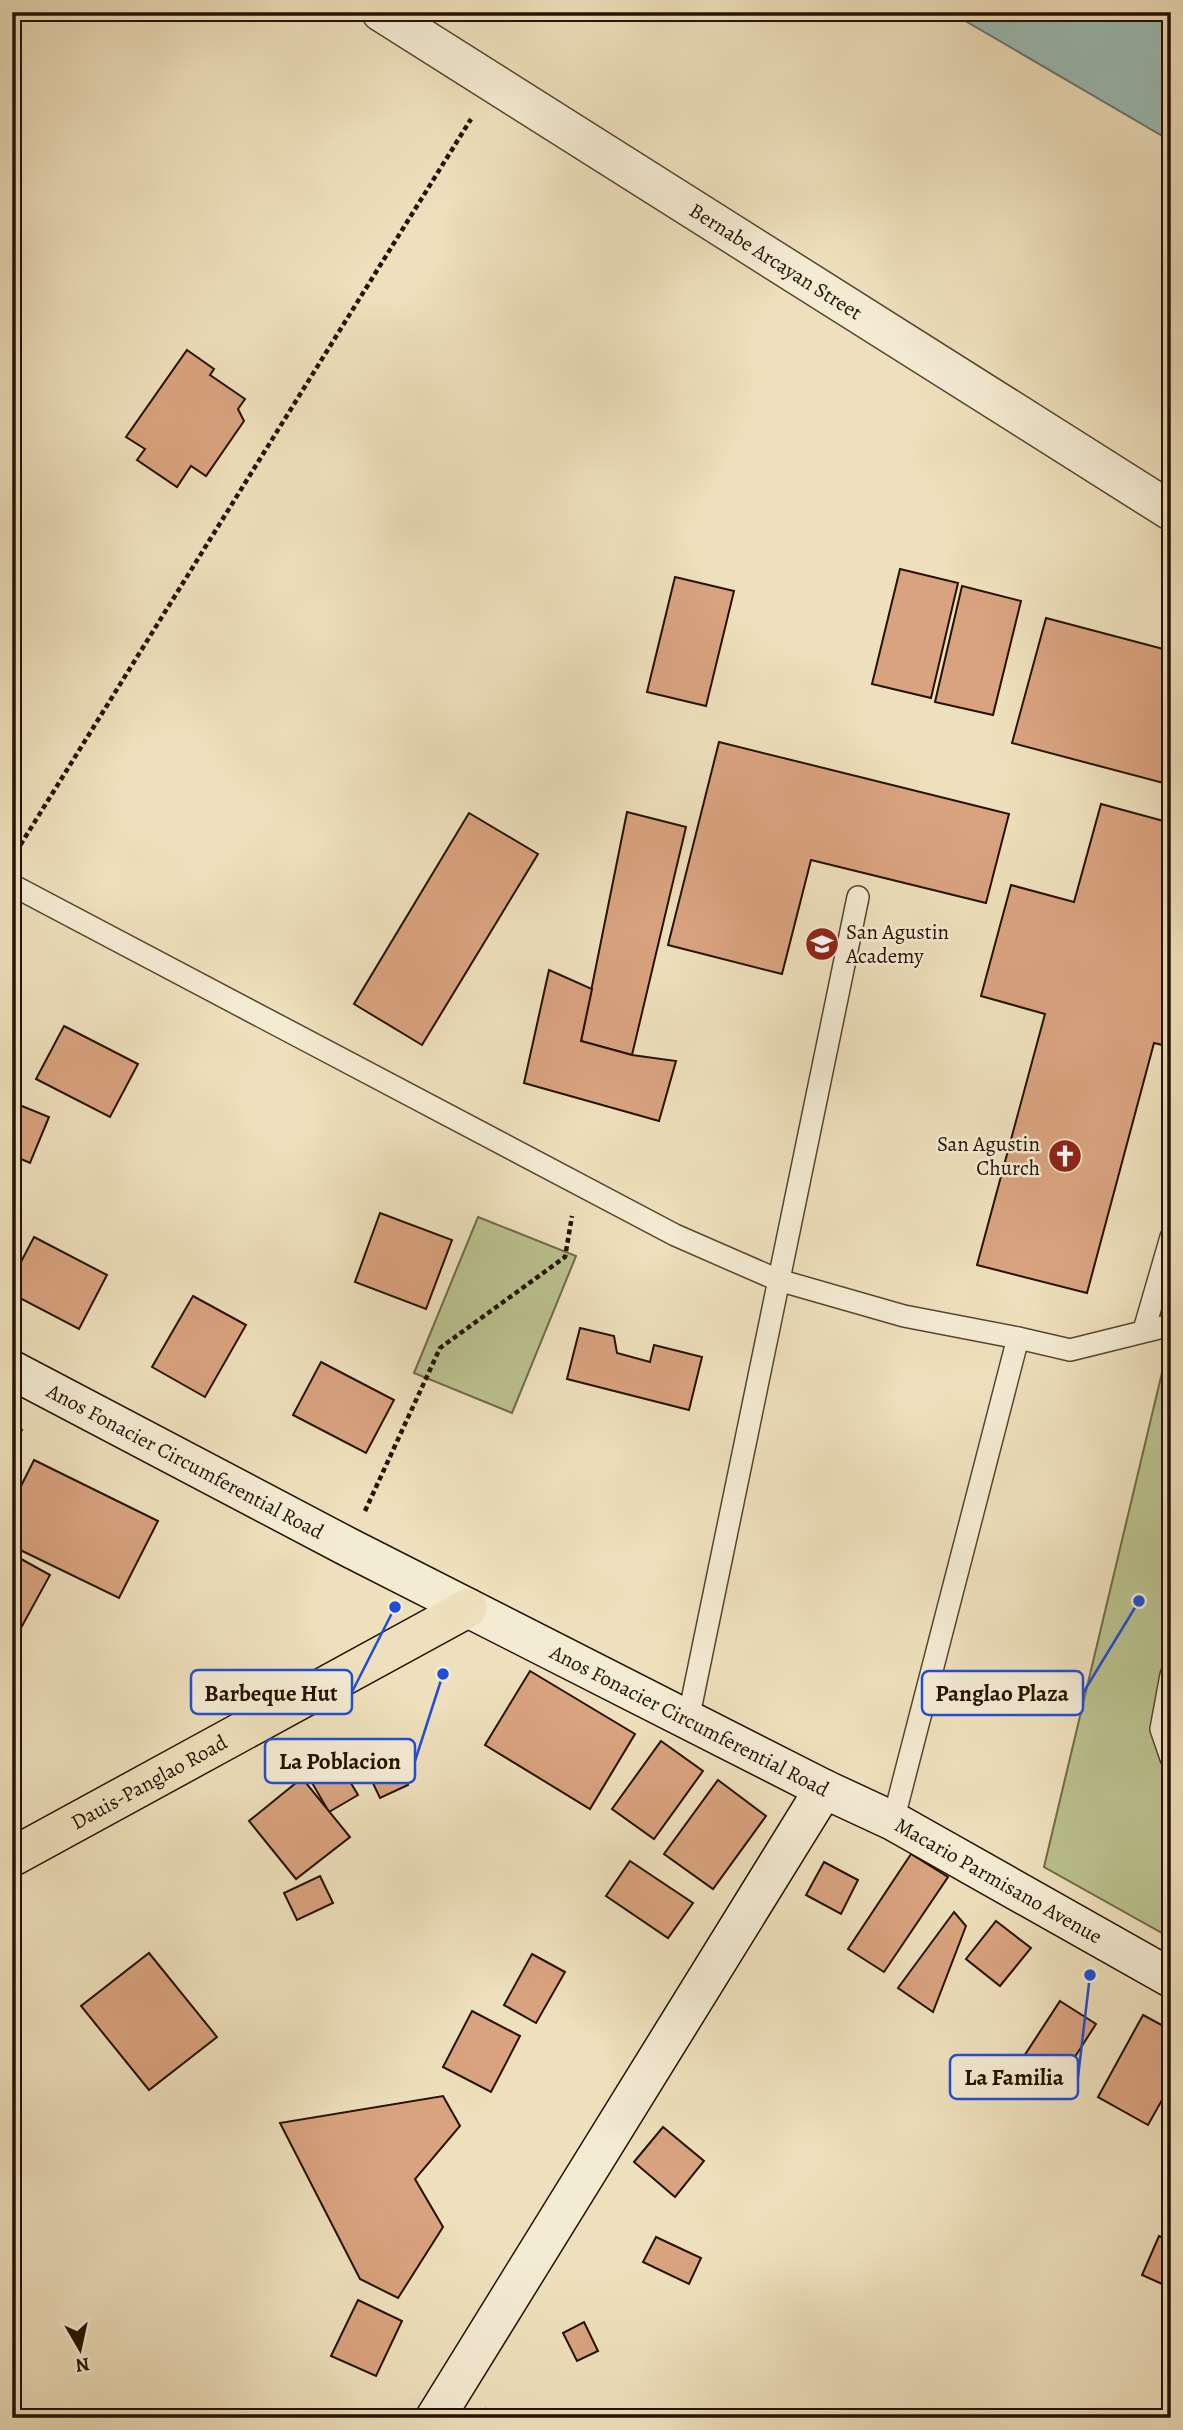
<svg xmlns="http://www.w3.org/2000/svg" width="1183" height="2430" font-family="Alegreya,serif">
  <style>
    .green { fill: #bac28f; stroke: #706a48; stroke-width: 2 }
    .water { fill: #9abcb5; stroke: #6b786d; stroke-width: 2 }
    .building { fill: #d9a37f; stroke: #251100; stroke-width: 2 }
    .lines { fill: none; stroke-linecap: round; stroke-linejoin: round }
    .lane-casing { stroke: #57452f; stroke-width: 24 }
    .street-casing { stroke: #57452f; stroke-width: 41 }
    .secondary-casing { stroke: #251100; stroke-width: 41 }
    .primary-casing { stroke: #251100; stroke-width: 41 }
    .path { stroke: #251100; stroke-width: 4.5; stroke-dasharray: 5 3.5; stroke-linecap: butt }
    .lane { stroke: #f4ebd3; stroke-width: 21 }
    .street { stroke: #f4ebd3; stroke-width: 38 }
    .secondary { stroke: #f4ebd3; stroke-width: 38 }
    .primary { stroke: #eee0bc; stroke-width: 38 }
    .labels { text-anchor: middle; stroke-width: 5; stroke-linejoin: round; paint-order: stroke }
    .street-label { font-size: 21px; fill: #251100; stroke: #f4ebd3 }
    .poi-label { font-size: 21px; fill: #251100; stroke: #f4ebd3; text-anchor: start }
    .leader { fill: none; stroke: #1d4ed8; stroke-width: 2.5 }
    .callout-dot { fill: #1d4ed8; stroke: #f4ebd3; stroke-width: 2.5 }
    .callout { fill: #f4ebd3; stroke: #1d4ed8; stroke-width: 2.5 }
    .callout-label { font-size: 23px; text-anchor: middle; font-weight: bold; fill: #251100 }
  </style>
  <rect width="100%" height="100%" fill="#eee0bc"/>
  <filter id="stains"><feTurbulence type="fractalNoise" baseFrequency=".00286" numOctaves="4"/><feColorMatrix values="0 0 0 0 .2 0 0 0 0 .09 0 0 0 0 .02 0 0 0 .5 -.17"/></filter>
  <radialGradient id="worn" r=".72"><stop offset=".6" stop-color="#630" stop-opacity="0"/><stop offset="1" stop-color="#630" stop-opacity=".3"/></radialGradient>
  <g class="green">
    <path d="M478 1217 576 1256 512 1413 414 1373Z"/>
    <path d="M1171 1335V1938L1044 1867Z"/>
  </g>
  <path class="water" d="M950 12H1171V141Z"/>
  <g class="building">
    <path d="M187 350 214 369 210 375 245 399 238 409 244 421 206 476 191 466 177 487 137 460 145 449 126 437Z"/>
    <path d="M900 569 958 583 931 698 872 684Z"/>
    <path d="M675 577 734 591 706 706 647 692Z"/>
    <path d="M962 586 1021 601 993 715 935 702Z"/>
    <path d="M1046 618 1171 651V785L1012 743Z"/>
    <path d="M719 742 1009 814 986 903 811 860 782 974 668 945Z"/>
    <path d="M1101 804 1171 823V1047L1154 1043 1087 1293 977 1265 1045 1014 981 996 1011 885 1074 902Z"/>
    <path d="M627 812 686 827 632 1055 581 1041Z"/>
    <path d="M469 813 538 854 422 1045 354 1004Z"/>
    <path d="M549 970 592 989 581 1041 632 1055 676 1061 659 1121 524 1083Z"/>
    <path d="M64 1026 138 1064 110 1117 36 1079Z"/>
    <path d="M12 1102 49 1117 30 1163 12 1155Z"/>
    <path d="M380 1213 452 1240 426 1309 355 1282Z"/>
    <path d="M34 1237 107 1275 79 1329 12 1294V1279Z"/>
    <path d="M193 1296 246 1325 205 1397 152 1367Z"/>
    <path d="M580 1328 614 1336 617 1353 650 1362 654 1345 702 1357 689 1410 567 1379Z"/>
    <path d="M321 1362 394 1400 366 1453 293 1415Z"/>
    <path d="M12 1425 22 1430 12 1448Z"/>
    <path d="M34 1460 158 1521 119 1598 12 1546V1504Z"/>
    <path d="M12 1554 50 1575 21 1628 12 1623Z"/>
    <path d="M530 1671 635 1734 590 1809 485 1745Z"/>
    <path d="M661 1741 703 1771 654 1839 612 1809Z"/>
    <path d="M390 1746 408 1785 380 1798 362 1760Z"/>
    <path d="M333 1753 358 1795 329 1812 304 1769Z"/>
    <path d="M302 1778 350 1837 296 1879 249 1821Z"/>
    <path d="M718 1780 766 1816 713 1889 664 1854Z"/>
    <path d="M911 1854 948 1877 884 1972 848 1949Z"/>
    <path d="M630 1861 693 1903 668 1938 606 1896Z"/>
    <path d="M824 1862 858 1880 841 1914 806 1895Z"/>
    <path d="M320 1876 333 1903 297 1920 284 1893Z"/>
    <path d="M954 1912 966 1926 933 2012 898 1988Z"/>
    <path d="M996 1921 1031 1948 1000 1986 966 1959Z"/>
    <path d="M149 1953 217 2037 149 2090 81 2006Z"/>
    <path d="M532 1954 565 1972 536 2023 504 2005Z"/>
    <path d="M1060 2001 1096 2024 1050 2096 1013 2073Z"/>
    <path d="M472 2011 520 2036 491 2092 443 2067Z"/>
    <path d="M1143 2015 1171 2030V2084L1148 2125 1098 2097Z"/>
    <path d="M443 2096 460 2126 415 2179 443 2227 398 2298 360 2279 280 2123Z"/>
    <path d="M663 2127 704 2161 675 2197 634 2162Z"/>
    <path d="M1159 2236 1171 2241V2288L1142 2275Z"/>
    <path d="M656 2237 701 2258 689 2284 643 2262Z"/>
    <path d="M358 2300 402 2321 376 2376 331 2356Z"/>
    <path d="M584 2322 598 2351 577 2361 563 2333Z"/>
    <path d="M486 2409 500 2418H481Z"/>
  </g>
  <g class="lines">
    <g class="lane-casing">
      <g id="lane">
        <path d="M12 885 675 1235 778 1280 904 1316 1018 1338 1070 1350 1171 1325"/>
        <path d="M1144 1330 1171 1237"/>
        <path d="M1171 1675 1161 1729 1171 1758"/>
        <path d="M688 1720 858 897"/>
        <path d="M893 1821 1018 1338"/>
      </g>
    </g>
    <g class="street-casing">
      <g id="street">
        <path id="s1" d="M381 12 1171 511"/>
      </g>
    </g>
    <g class="secondary-casing">
      <g id="secondary">
        <path id="s2" d="M12 1370 348 1547 824 1789 893 1821 1171 1978"/>
        <path d="M435 2418 824 1789"/>
      </g>
    </g>
    <g class="primary-casing">
      <g id="primary">
        <path id="s3" d="M12 1857 468 1608"/>
      </g>
    </g>
    <g class="path">
      <path d="M16 852 471 119"/>
      <path d="M365 1511 440 1348 565 1257 572 1216"/>
    </g>
    <use href="#lane" class="lane"/>
    <use href="#street" class="street"/>
    <use href="#secondary" class="secondary"/>
    <use href="#primary" class="primary"/>
  </g>
  <defs>
    <g id="school-disc" transform="scale(1.75)"><circle r="9.5" fill="#8f2418" stroke="#f4ebd3"/><path d="M0-5L7-2L0 1L-7-2ZM-4 1L0 2.5L4 1V4Q0 6-4 4Z" fill="#fff"/></g>
    <g id="church-disc" transform="scale(1.75)"><circle r="9.5" fill="#8f2418" stroke="#f4ebd3"/><path d="M-1.2-6h2.4v3.5h3.3v2.4h-3.3V6h-2.4V-.1h-3.3v-2.4h3.3Z" fill="#fff"/></g>
  </defs>
  <g fill-rule="evenodd">
    <use href="#school-disc" x="822" y="944"/>
    <use href="#church-disc" x="1065" y="1156"/>
  </g>
  <g class="labels">
    <g class="street-label">
      <text dy="7" stroke="none"><textPath href="#s1" startOffset="467">Bernabe Arcayan Street</textPath></text>
      <text dy="7" stroke="none"><textPath href="#s2" startOffset="196">Anos Fonacier Circumferential Road</textPath></text>
      <text dy="7" stroke="none"><textPath href="#s2" startOffset="763">Anos Fonacier Circumferential Road</textPath></text>
      <text dy="7" stroke="none"><textPath href="#s3" startOffset="156">Dauis-Panglao Road</textPath></text>
      <text dy="7" stroke="none"><textPath href="#s2" startOffset="1111">Macario Parmisano Avenue</textPath></text>
    </g>
    <g class="poi-label">
      <text x="846" y="939">San Agustin<tspan x="846" dy="24">Academy</tspan></text>
      <text x="1040" y="1151" text-anchor="end">San Agustin<tspan x="1040" dy="24">Church</tspan></text>
    </g>
  </g>
  <path class="leader" d="M395 1607L352 1692M1139 1601L1083 1693M443 1674L415 1761M1090 1975L1078 2077"/>
  <g class="callout-dot">
    <circle cx="395" cy="1607" r="7"/>
    <circle cx="1139" cy="1601" r="7"/>
    <circle cx="443" cy="1674" r="7"/>
    <circle cx="1090" cy="1975" r="7"/>
  </g>
  <g class="callout">
    <rect x="191" y="1670" width="161" height="44" rx="7"/>
    <rect x="922" y="1671" width="161" height="44" rx="7"/>
    <rect x="265" y="1739" width="150" height="44" rx="7"/>
    <rect x="950" y="2055" width="128" height="44" rx="7"/>
  </g>
  <g class="callout-label">
    <text x="271" y="1701">Barbeque Hut</text>
    <text x="1002" y="1701">Panglao Plaza</text>
    <text x="340" y="1769">La Poblacion</text>
    <text x="1014" y="2085">La Familia</text>
  </g>
  <rect width="1183" height="2430" fill="none" stroke="#eee0bc" stroke-width="42"/>
  <rect x="14" y="14" width="1155" height="2402" fill="none" stroke="#251100" stroke-width="3.5"/>
  <rect x="21" y="21" width="1141" height="2388" fill="none" stroke="#251100" stroke-width="2"/>
  <g transform="translate(80 2349) rotate(171)" stroke="#f4ebd3" stroke-width="5" paint-order="stroke">
  <path d="M0-5L12 26L0 18L-12 26Z" fill="#251100"/>
  <text y="-10" font-size="19" font-weight="bold" text-anchor="middle" fill="#251100">N</text>
  </g>
  <rect width="100%" height="100%" filter="url(#stains)"/>
  <rect width="100%" height="100%" fill="url(#worn)"/>
</svg>
